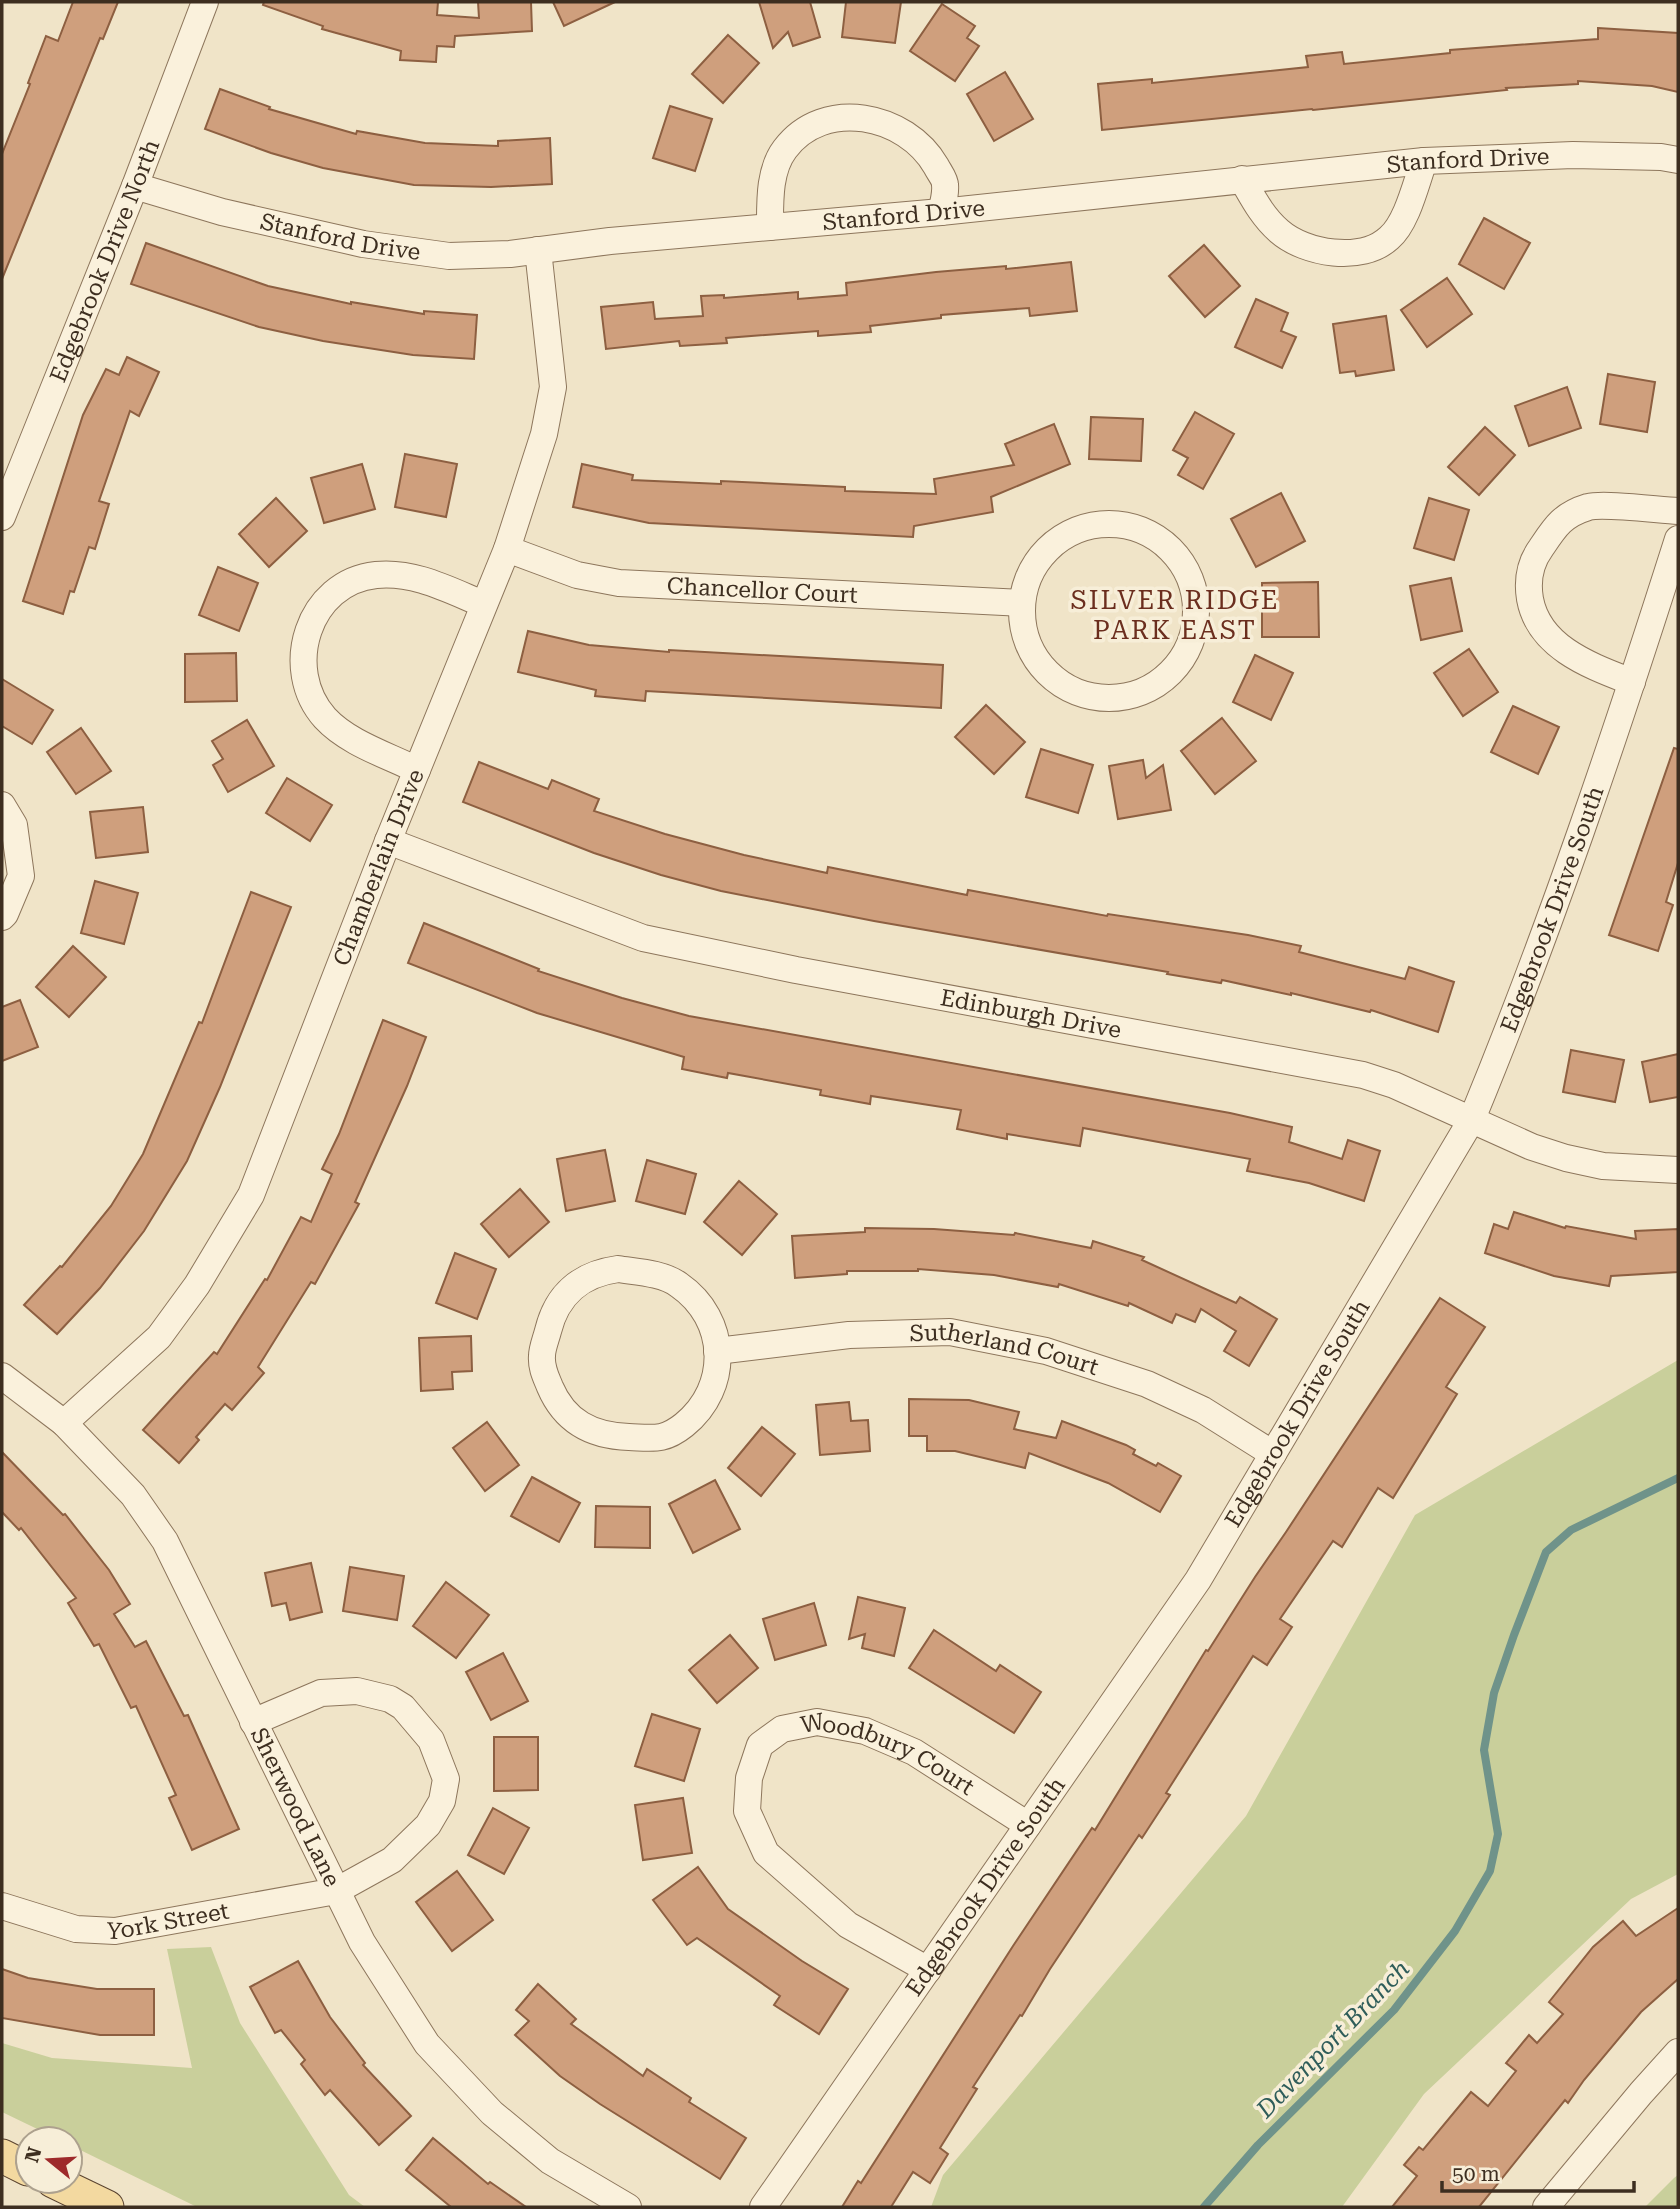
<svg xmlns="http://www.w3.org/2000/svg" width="1680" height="2209" font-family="'Roboto Serif',serif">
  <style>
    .green { fill: #c9cf9b }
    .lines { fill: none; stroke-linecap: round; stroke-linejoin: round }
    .stream { stroke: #6f938a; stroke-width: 8 }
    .building { fill: #cf9f7d; stroke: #8d5f41; stroke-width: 2 }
    .minor-casing { stroke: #8d765c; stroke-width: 28 }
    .major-casing { stroke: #5b4430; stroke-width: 35 }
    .minor { stroke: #faf1dc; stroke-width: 26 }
    .major { stroke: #f3d9a0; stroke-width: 33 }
    .labels { text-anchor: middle; stroke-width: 7; stroke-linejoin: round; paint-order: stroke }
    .street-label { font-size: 23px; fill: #3d2e20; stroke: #f7eed8 }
    .water-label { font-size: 24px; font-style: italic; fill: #2f5d5a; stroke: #f7eed8 }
    .quarter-label { font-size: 26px; letter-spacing: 2px; fill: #6b2e1e; stroke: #f7eed8 }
  </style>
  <rect width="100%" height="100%" fill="#f0e4c8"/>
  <g class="green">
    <path d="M1678 1360V1874L1631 1899 1424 2094 1342 2207H931L943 2175 1246 1816 1415 1515Z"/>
    <path d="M211 1947 240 2023 349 2195 365 2207H197L70 2145V2139H58L2 2112V2043L52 2058 192 2068 167 1949Z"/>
    <path d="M1678 2175V2207H1645L1674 2178Z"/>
  </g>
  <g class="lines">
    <path class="stream" d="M1204 2207 1258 2145 1394 2010 1455 1931 1490 1871 1498 1834 1484 1750 1494 1693 1514 1635 1546 1552 1571 1530 1678 1478"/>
  </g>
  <g class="building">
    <path d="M73 2H118L103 39 100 38 2 279V154L30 84 28 83 46 36 58 41Z"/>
    <path d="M264 2H438L437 15 479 18 478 2H531L532 31 455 36 454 47 437 46 436 62 400 60 401 51 322 29 323 26 263 5Z"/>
    <path d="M553 2H615L564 26Z"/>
    <path d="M759 2H810L820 37 793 46 788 32 773 48Z"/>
    <path d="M846 2H901L895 43 842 37Z"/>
    <path d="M942 4 975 26 967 38 979 46 955 81 910 51Z"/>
    <path d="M1598 28 1678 33V92L1652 86 1578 81V84L1506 88 1507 90 1313 110 1312 109 1102 130 1098 84 1152 79V83L1308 67 1306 56 1342 52 1344 64 1450 53V50L1598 39Z"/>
    <path d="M728 35 759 63 723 103 692 74Z"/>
    <path d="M1005 72 1033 119 994 141 967 94Z"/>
    <path d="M220 89 270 107 269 109 356 134 357 131 425 143 498 146V141L550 138 552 184 491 187 414 185 323 168 271 153 205 129Z"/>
    <path d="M670 106 712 119 695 171 653 158Z"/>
    <path d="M1484 218 1530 243 1504 289 1459 264Z"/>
    <path d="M146 243 268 286 351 304V302L424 314V311L477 315 474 359 413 355 323 341 259 327 131 284Z"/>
    <path d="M1204 245 1240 286 1205 317 1169 276Z"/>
    <path d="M1071 262 1077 311 1030 316 1029 308 941 315V318L870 326 871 332 818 336V331L726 338 727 343 680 346 679 341 606 349 601 307 653 302 655 319 703 316 701 296 724 295V298L798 292V299L847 295 846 283 936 272 1006 266V269Z"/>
    <path d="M1447 278 1472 314 1427 347 1401 310Z"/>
    <path d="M1256 299 1288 313 1281 331 1296 337 1282 368 1235 347Z"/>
    <path d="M1386 316 1394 370 1356 376 1355 371 1340 373 1333 324Z"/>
    <path d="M127 357 159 372 139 416 130 411 99 501 109 504 95 549 89 547 74 592 70 591 63 614 23 601 83 415 106 369 119 375Z"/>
    <path d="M1608 374 1655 382 1647 432 1600 424Z"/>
    <path d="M1567 387 1581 428 1529 446 1515 406Z"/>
    <path d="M1195 412 1234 434 1203 489 1178 475 1188 458 1173 450Z"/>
    <path d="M1091 417 1143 419 1141 461 1089 459Z"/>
    <path d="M1054 424 1070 464 991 497 993 512 914 526 913 537 649 523 573 507 582 464 633 475 632 480 721 484V481L845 487V491L936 494 934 479 1014 465 1005 444Z"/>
    <path d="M1485 427 1515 455 1479 495 1448 467Z"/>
    <path d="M405 454 457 464 446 517 395 507Z"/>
    <path d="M362 464 375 509 324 523 311 478Z"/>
    <path d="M1281 493 1305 541 1256 567 1231 519Z"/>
    <path d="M276 498 307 531 269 567 239 534Z"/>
    <path d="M1429 498 1469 510 1454 560 1414 548Z"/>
    <path d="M218 567 258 583 239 631 199 615Z"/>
    <path d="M1451 578 1462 631 1421 640 1410 586Z"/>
    <path d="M1318 582 1319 637H1262V583Z"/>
    <path d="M528 631 589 645 669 652V650L943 665 941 708 646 691 645 701 595 696 596 690 518 672Z"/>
    <path d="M1469 649 1498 692 1463 716 1434 673Z"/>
    <path d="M236 653 237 701 185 702V654Z"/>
    <path d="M1255 655 1293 673 1271 720 1233 702Z"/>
    <path d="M2 679 53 710 32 744 2 726Z"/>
    <path d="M986 705 1025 742 994 774 955 737Z"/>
    <path d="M1513 706 1559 727 1538 774 1491 752Z"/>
    <path d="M1222 718 1256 761 1215 794 1181 751Z"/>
    <path d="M247 720 274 766 228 792 213 765 223 759 212 741Z"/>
    <path d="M81 728 111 771 76 794 47 752Z"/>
    <path d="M1674 748 1678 749V863L1666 902 1673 905 1658 951 1609 935Z"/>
    <path d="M1041 749 1093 765 1078 813 1026 797Z"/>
    <path d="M1143 760 1146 778 1163 765 1171 810 1118 819 1109 766Z"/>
    <path d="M479 762 548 789 552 780 599 799 594 811 665 834 744 855 827 873 828 867 967 895 968 890 1107 916 1108 914 1248 935 1301 946 1299 952 1405 979 1409 967 1454 982 1438 1032 1371 1010 1370 1012 1291 993V995L1222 980 1221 983 1167 974 1168 972 874 921 721 891 661 875 594 853 463 802Z"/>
    <path d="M287 778 332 805 310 841 266 813Z"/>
    <path d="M143 807 148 852 96 858 90 812Z"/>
    <path d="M95 881 138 893 124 944 81 933Z"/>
    <path d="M251 892 291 907 220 1087 187 1161 144 1231 100 1288 57 1334 24 1305 60 1266 62 1267 111 1206 143 1154 199 1022 202 1023Z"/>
    <path d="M424 923 539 969 538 971 622 998 689 1016 1230 1113 1292 1127 1289 1142 1342 1159 1348 1140 1380 1151 1364 1201 1309 1183 1247 1171 1250 1159 1083 1128 1080 1146 1007 1134V1139L957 1129 961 1110 871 1096 870 1104 820 1095 821 1090 728 1073 727 1078 682 1069 684 1057 537 1013 408 963Z"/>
    <path d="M73 946 106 977 69 1017 36 987Z"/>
    <path d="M20 1000 38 1047 2 1061V1007Z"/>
    <path d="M383 1020 426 1037 407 1086 355 1202 359 1204 315 1284 311 1282 258 1367 264 1373 232 1410 225 1404 196 1437 199 1440 179 1463 143 1430 214 1352 217 1354 265 1279 267 1280 301 1217 311 1222 332 1174 322 1169 339 1134Z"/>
    <path d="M1571 1050 1624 1060 1615 1102 1563 1092Z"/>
    <path d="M1678 1054V1097L1650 1102 1642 1062Z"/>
    <path d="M605 1150 615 1201 566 1211 557 1159Z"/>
    <path d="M647 1160 696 1174 685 1214 636 1201Z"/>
    <path d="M739 1181 777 1214 742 1255 704 1222Z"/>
    <path d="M520 1189 549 1222 509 1257 481 1224Z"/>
    <path d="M1514 1212 1565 1228 1566 1226 1636 1239 1635 1231 1678 1229V1272L1611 1276 1609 1286 1554 1276 1485 1253 1494 1224 1508 1229Z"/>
    <path d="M865 1228 934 1229 1014 1235 1015 1233 1091 1248 1093 1241 1144 1257 1142 1260 1236 1303 1240 1297 1277 1319 1249 1366 1224 1351 1236 1331 1201 1309 1195 1322 1176 1314 1172 1323 1129 1303 1128 1306 1059 1284 1058 1287 994 1275 918 1269V1271H847V1274L795 1278 792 1236 865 1232Z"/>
    <path d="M455 1253 496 1269 477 1319 436 1303Z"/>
    <path d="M1440 1298 1485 1327 1446 1387 1457 1394 1393 1498 1378 1488 1342 1547 1333 1541 1280 1619 1292 1627 1267 1665 1253 1656 1166 1793 1170 1795 1142 1838 1139 1835 1050 1969 1022 2016 1020 2015 973 2087 977 2089 940 2148 948 2154 930 2183 913 2172 891 2207H842L858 2181 861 2183 1013 1946 1092 1828 1095 1830 1206 1650 1208 1651 1255 1577 1286 1532Z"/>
    <path d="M471 1336 472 1371 452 1372 453 1389 421 1391 419 1338Z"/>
    <path d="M909 1399 969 1400 1019 1412 1014 1429 1056 1438 1062 1421 1126 1445 1135 1450 1133 1454 1156 1466 1158 1463 1181 1476 1160 1512 1108 1483 1029 1453 1025 1468 955 1451H927V1436H909Z"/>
    <path d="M849 1402 851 1421 868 1420 870 1451 820 1455 816 1405Z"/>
    <path d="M487 1422 519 1465 485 1491 453 1448Z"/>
    <path d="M762 1427 795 1454 761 1496 728 1468Z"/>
    <path d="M2 1452 63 1515 65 1514 109 1570 130 1604 114 1614 135 1647 146 1641 184 1716 188 1715 239 1829 192 1850 169 1798 176 1795 136 1706 131 1708 99 1644 94 1646 68 1603 76 1598 21 1528 19 1530 2 1512Z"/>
    <path d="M532 1477 580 1503 559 1542 511 1516Z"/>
    <path d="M715 1480 740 1529 693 1553 669 1504Z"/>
    <path d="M596 1506 650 1507V1548L595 1547Z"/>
    <path d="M311 1563 322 1612 290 1620 286 1603 272 1606 265 1573Z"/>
    <path d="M350 1567 404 1576 397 1620 343 1611Z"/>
    <path d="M446 1582 489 1615 456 1658 413 1626Z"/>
    <path d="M858 1597 905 1608 894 1656 862 1648 865 1634 849 1639Z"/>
    <path d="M814 1603 826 1645 775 1660 763 1619Z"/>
    <path d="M934 1630 996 1671 1000 1665 1041 1692 1014 1733 909 1668Z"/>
    <path d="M730 1635 758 1668 717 1703 689 1670Z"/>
    <path d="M503 1653 528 1701 491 1720 466 1672Z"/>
    <path d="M652 1714 700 1729 684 1781 635 1766Z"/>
    <path d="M494 1737H538V1790L494 1791Z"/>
    <path d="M683 1798 692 1853 643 1860 635 1805Z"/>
    <path d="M493 1808 529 1828 504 1874 468 1855Z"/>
    <path d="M698 1867 728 1909 802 1961 848 1989 819 2034 774 2005 780 1996 697 1938 687 1945 653 1900Z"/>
    <path d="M457 1871 493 1920 452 1951 416 1902Z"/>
    <path d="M1678 1908V1979L1641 2012 1584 2080 1568 2103 1565 2100 1479 2207H1392L1417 2176 1404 2165 1419 2147 1423 2150 1471 2092 1488 2106 1516 2071 1506 2063 1529 2035 1537 2043 1563 2014 1549 2002 1593 1947 1623 1921 1636 1936Z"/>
    <path d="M298 1961 330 2017 365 2063 363 2065 411 2116 379 2145 330 2090 325 2095 301 2064 305 2060 281 2030 275 2033 250 1987Z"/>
    <path d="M2 1969 28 1978 97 1989H154V2035H100L2 2018Z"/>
    <path d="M538 1984 576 2019 571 2024 643 2076 647 2069 691 2098 689 2102 746 2138 720 2179 600 2104 560 2076 515 2035 529 2021 516 2010Z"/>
    <path d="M433 2138 488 2184 490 2182 526 2207H451L406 2170Z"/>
  </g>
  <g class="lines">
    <g class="minor-casing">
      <g id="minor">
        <path d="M1242 179C1253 198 1262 216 1279 231 1305 254 1362 263 1389 238 1407 223 1416 183 1424 161"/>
        <path id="s1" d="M135 186 222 212 363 244 449 256 510 254 610 241 941 212 1424 161 1573 155 1661 157 1678 160"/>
        <path d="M770 227C770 201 769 170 785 149 824 97 906 114 936 166 939 172 945 179 945 185 946 194 943 204 941 212"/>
        <path id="s2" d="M2 517 135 186 205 2"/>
        <circle cx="1109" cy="611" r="87"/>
        <path id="s3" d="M507 549 577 575 619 583 1022 603"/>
        <path d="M1632 682C1591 666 1539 648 1530 599 1527 581 1530 563 1541 548 1555 527 1562 515 1588 507 1604 503 1658 510 1678 511"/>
        <path d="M417 770C387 755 348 743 325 718 281 669 308 582 376 575 414 571 449 590 483 604"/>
        <path d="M2 805 14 825 21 876 5 914 2 917"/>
        <path id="s4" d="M388 841 643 938 796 970 1363 1075 1394 1085 1532 1147 1566 1158 1603 1166 1678 1170"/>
        <path d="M618 1269C637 1272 663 1273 679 1285 728 1319 731 1387 684 1425 664 1441 654 1438 629 1437 592 1436 565 1422 550 1387 546 1377 541 1368 542 1356 542 1348 546 1339 548 1331 557 1294 581 1274 618 1269Z"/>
        <path id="s5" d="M717 1351 849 1335 950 1332 1046 1351 1147 1384 1203 1410 1273 1454"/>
        <path id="s6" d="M2 1376 64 1423 133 1495 165 1541 362 1942 427 2044 492 2113 550 2161 628 2207"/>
        <path id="s7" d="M64 1423 159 1337 197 1285 251 1195 388 841 507 549 544 434 553 387 538 250"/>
        <path id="s8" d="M2 1906 76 1929 115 1931 336 1891 392 1860 428 1825 442 1801 446 1779 431 1740 403 1707 390 1699 357 1691 321 1693 253 1722"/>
        <path id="s9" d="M928 1970 848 1925 766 1853 747 1811 749 1778 760 1745 782 1729 817 1722 865 1731 914 1752 1028 1825"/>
        <path id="s10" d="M763 2207 1198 1580 1472 1119C1550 930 1616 734 1678 539"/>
        <path d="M1546 2207 1641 2093 1678 2052"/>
      </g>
    </g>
    <g class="major-casing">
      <g id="major">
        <path d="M2 2156 28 2169"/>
        <path d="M53 2181 107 2207"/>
      </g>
    </g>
    <use href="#minor" class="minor"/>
    <use href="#major" class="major"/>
  </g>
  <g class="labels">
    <g class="street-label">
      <text dy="8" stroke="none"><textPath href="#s1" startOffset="1346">Stanford Drive</textPath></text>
      <text dy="8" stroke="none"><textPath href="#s1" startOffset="779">Stanford Drive</textPath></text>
      <text dy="8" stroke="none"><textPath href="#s1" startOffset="212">Stanford Drive</textPath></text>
      <text dy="8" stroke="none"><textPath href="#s2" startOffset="276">Edgebrook Drive North</textPath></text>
      <text dy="8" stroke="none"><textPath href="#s3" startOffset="261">Chancellor Court</textPath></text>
      <text dy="8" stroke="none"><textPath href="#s7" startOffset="649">Chamberlain Drive</textPath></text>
      <text dy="8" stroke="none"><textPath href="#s10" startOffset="1524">Edgebrook Drive South</textPath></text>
      <text dy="8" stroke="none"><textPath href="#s4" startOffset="668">Edinburgh Drive</textPath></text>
      <text dy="8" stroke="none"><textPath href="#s5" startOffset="290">Sutherland Court</textPath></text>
      <text dy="8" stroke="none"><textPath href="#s10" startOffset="957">Edgebrook Drive South</textPath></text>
      <text dy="8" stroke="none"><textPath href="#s9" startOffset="455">Woodbury Court</textPath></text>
      <text dy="8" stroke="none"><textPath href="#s6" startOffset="530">Sherwood Lane</textPath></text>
      <text dy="8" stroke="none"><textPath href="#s10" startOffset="390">Edgebrook Drive South</textPath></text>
      <text dy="8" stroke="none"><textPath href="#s8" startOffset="170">York Street</textPath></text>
    </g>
    <g class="water-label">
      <text transform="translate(1333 2039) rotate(-46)" y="8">Davenport Branch</text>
    </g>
    <g class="quarter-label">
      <text x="1175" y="609">SILVER RIDGE<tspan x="1175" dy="30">PARK EAST</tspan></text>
    </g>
  </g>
  <rect width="1680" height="2209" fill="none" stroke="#3d2e20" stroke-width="7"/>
  <g transform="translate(49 2160) rotate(288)"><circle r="33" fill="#f7eed8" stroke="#ada18e" stroke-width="2"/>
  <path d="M0-5L12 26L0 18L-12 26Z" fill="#9e2a2b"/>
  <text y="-10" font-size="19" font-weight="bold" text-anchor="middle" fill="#3d2e20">N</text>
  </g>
  <path d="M1442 2181v10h192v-10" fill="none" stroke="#3d2e20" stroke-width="3.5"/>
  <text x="1452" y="2181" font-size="21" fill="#3d2e20" stroke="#f7eed8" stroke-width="5" paint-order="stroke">50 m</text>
</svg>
